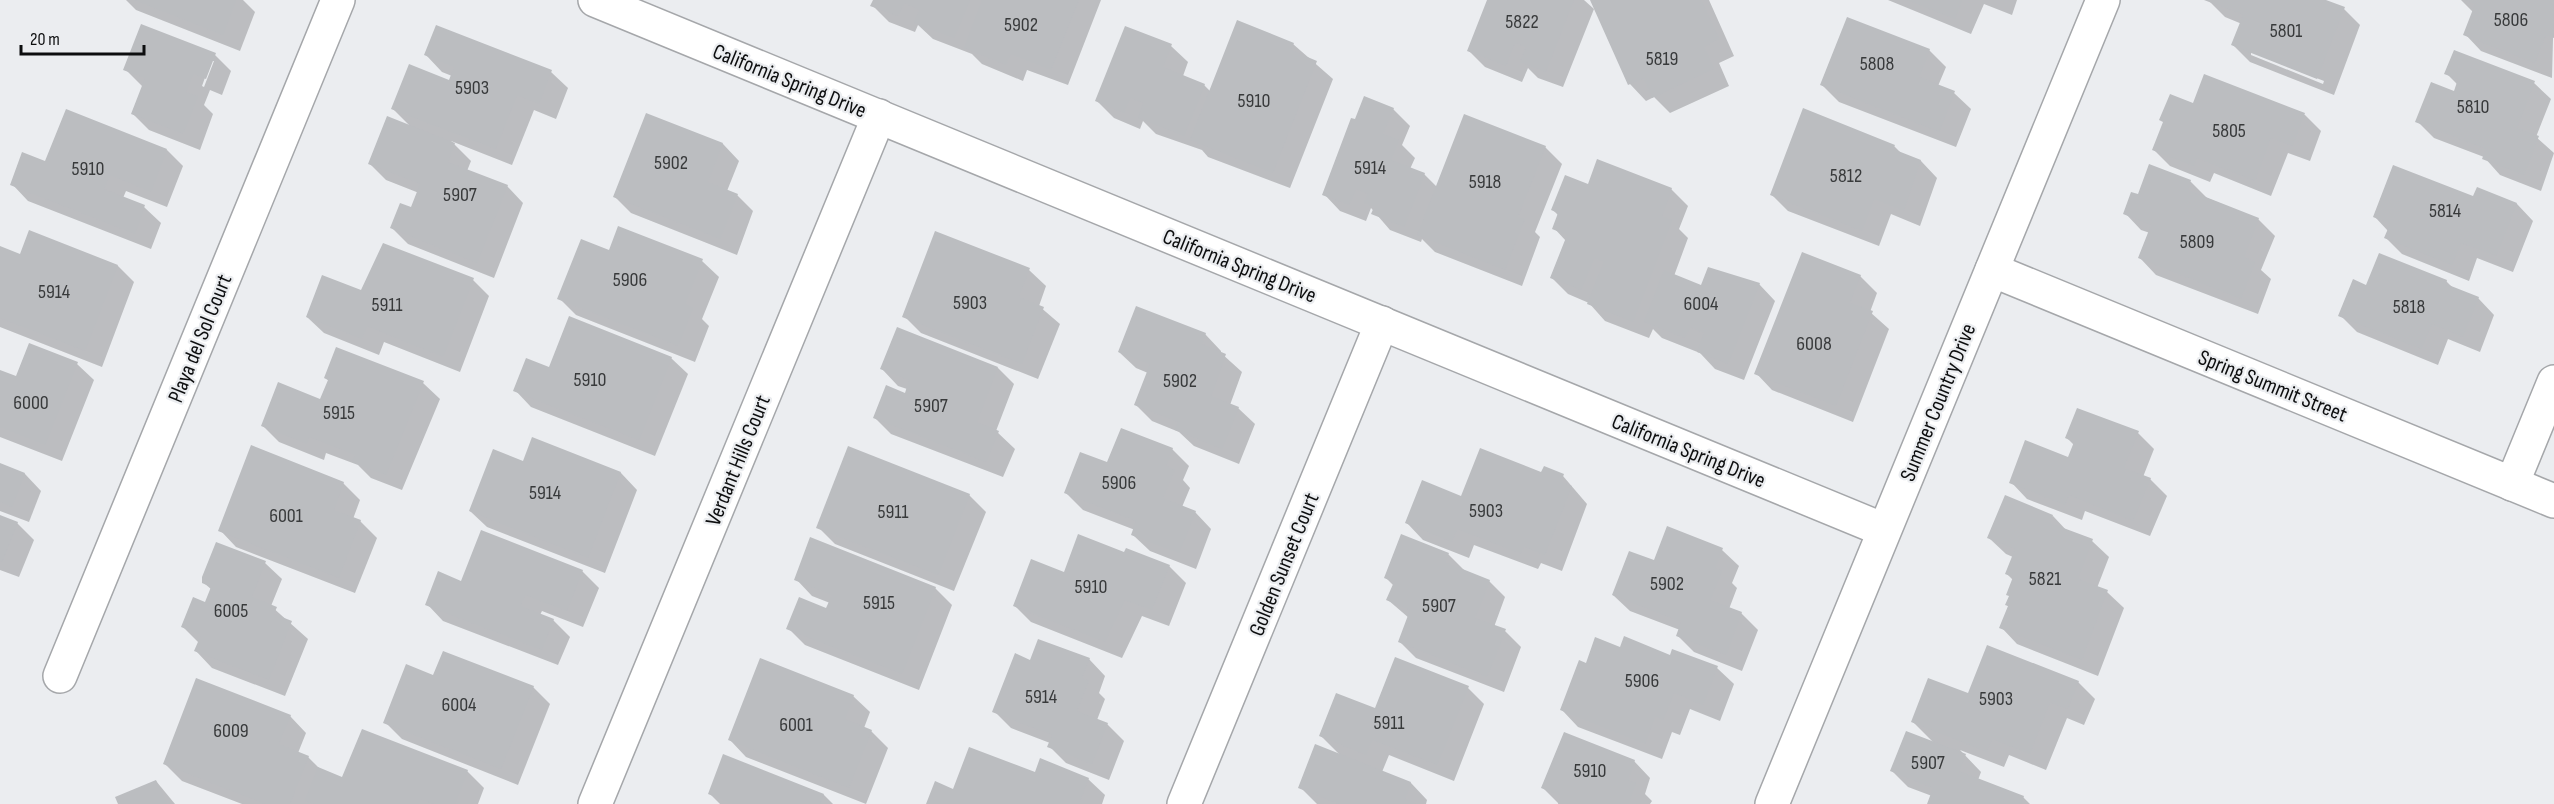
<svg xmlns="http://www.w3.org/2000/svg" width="2554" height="804" font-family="'Sofia Sans Condensed',sans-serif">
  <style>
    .shadow { fill: #0003; fill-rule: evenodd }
    .building { fill: #bbbdc0 }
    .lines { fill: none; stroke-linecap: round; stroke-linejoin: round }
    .minor-casing { stroke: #a5a7aa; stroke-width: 36 }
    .minor { stroke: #fff; stroke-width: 33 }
    .labels { text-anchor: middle; stroke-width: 4.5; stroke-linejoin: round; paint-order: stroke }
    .number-label { font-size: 20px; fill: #383a3b }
    .street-label { font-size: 22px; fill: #0d0e0f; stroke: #ebedf0 }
  </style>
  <rect width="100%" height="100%" fill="#ebedf0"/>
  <g class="shadow">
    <path d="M126 0H243L255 12 240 51 136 10Z"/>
    <path d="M874 0H1101L1068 85 1027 70 1023 81 982 64 972 54 933 39 918 25 915 32 889 22 872 5Z"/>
    <path d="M1489 0H1584L1594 9 1563 87 1538 78 1528 68 1522 82 1485 67 1469 51Z"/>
    <path d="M1592 0H1709L1734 56 1719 63 1729 86 1670 113 1654 97 1646 101 1630 84Z"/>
    <path d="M1888 0H2017L2012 15 1984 4 1971 34Z"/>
    <path d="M2208 0H2322L2344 9 2360 25 2334 95 2250 62 2233 45 2242 24 2225 17ZM2251 52 2324 81 2323 84 2251 55Z"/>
    <path d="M2461 0H2554L2552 78 2481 51 2465 34 2473 12Z"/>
    <path d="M1293 44 1333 79 1290 188 1208 157 1202 150 1156 134 1143 121 1140 129 1114 118 1097 101 1171 46 1188 62 1183 76 1204 85 1211 92Z"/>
    <path d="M1929 50 1946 67 1938 86 1954 93 1971 109 1956 147 1839 102 1822 85Z"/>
    <path d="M215 55 231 71 222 95 210 90 204 105 213 114 200 150 149 130 132 113 143 87 125 69ZM211 61H214L204 87 202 86Z"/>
    <path d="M426 55 551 72 568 88 556 119 534 110 512 165 451 141 471 161 467 171 507 186 523 203 494 278 408 244 392 228 412 209 419 193 386 180 369 163 412 128 393 109 449 82 452 76 442 72Z"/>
    <path d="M2446 73 2534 83 2551 99 2536 137 2554 153 2541 191 2500 175 2484 157 2434 138 2417 121 2454 93 2458 85Z"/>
    <path d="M2205 76 2305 115 2321 131 2310 161 2288 153 2271 196 2214 173 2210 182 2170 166 2153 149 2164 123 2194 105Z"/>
    <path d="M1393 109 1410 126 1402 145 1415 158 1410 169 1424 174 1437 187 1545 147 1562 164 1535 232 1540 237 1522 286 1435 252 1422 239 1421 242 1390 230 1371 208 1366 221 1340 211 1324 194Z"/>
    <path d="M647 115 723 144 739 161 727 191 737 195 753 211 737 255 631 213 614 196Z"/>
    <path d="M1894 146 1902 154 1921 161 1937 178 1920 226 1891 214 1879 246 1788 211 1771 194Z"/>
    <path d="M167 150 183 166 167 207 126 191 123 198 144 207 161 223 151 249 28 201 12 184 45 163Z"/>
    <path d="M2150 166 2191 182 2207 198 2258 219 2275 236 2261 270 2271 279 2258 314 2156 275 2140 258 2150 233 2141 230 2125 213 2139 196Z"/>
    <path d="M1589 186 1671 189 1688 206 1679 229 1688 238 1674 276 1702 286 1759 284 1775 301 1744 380 1715 369 1700 353 1662 338 1653 329 1649 338 1605 321 1589 303 1568 294 1551 277 1566 241 1554 228 1559 216 1553 210Z"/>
    <path d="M2478 189 2517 204 2533 221 2513 272 2477 258 2469 281 2402 254 2386 238 2388 231 2375 217 2474 198Z"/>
    <path d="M0 248 21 256 118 266 134 282 102 367 0 327Z"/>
    <path d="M610 252 702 261 719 277 702 319 709 326 695 362 576 315 559 298Z"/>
    <path d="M1029 270 1046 286 1039 306 1060 324 1038 379 921 333 904 316Z"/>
    <path d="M1860 276 1877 293 1870 312 1889 329 1853 422 1772 390 1756 373Z"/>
    <path d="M473 280 489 296 460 372 384 342 379 355 324 333 307 317 361 292Z"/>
    <path d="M2446 281 2454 289 2478 298 2494 315 2480 352 2448 339 2438 365 2357 332 2340 315 2367 287Z"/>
    <path d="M1205 334 1221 351V353L1242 372 1230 405 1238 408 1255 424 1239 464 1194 446 1179 432 1152 421 1136 405 1148 373 1136 368 1119 352Z"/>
    <path d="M671 358 688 374 655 456 531 407 515 390 550 369Z"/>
    <path d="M77 364 94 380 62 461 0 437V372L17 378Z"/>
    <path d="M998 368 1014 384 996 431 1015 449 1003 477 891 434 875 418 906 395 907 389 898 386 882 369Z"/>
    <path d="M326 378 423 383 440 399 402 490 371 478 358 465 326 453 324 460 279 442 263 426 321 401 329 381Z"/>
    <path d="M2138 433 2154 449 2143 477 2150 479 2167 496 2150 536 2085 511 2082 520 2027 499 2011 482 2069 459 2074 445 2067 438Z"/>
    <path d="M533 439 621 473 637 490 605 573 487 527 470 511 524 463Z"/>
    <path d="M1172 449 1189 466 1183 480 1190 488 1182 507 1195 512 1211 529 1196 569 1150 551 1133 535 1135 530 1083 510 1066 493 1108 464Z"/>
    <path d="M0 464 25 474 41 491 29 522 0 511Z"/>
    <path d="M1542 474 1563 476 1587 504 1562 571 1541 563 1538 569 1474 545 1469 558 1423 540 1407 523 1462 497Z"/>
    <path d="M343 483 360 500 353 519 360 521 377 538 355 593 236 547 220 530Z"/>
    <path d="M969 495 986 512 954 591 835 544 818 527Z"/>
    <path d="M2053 516 2068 532 2092 541 2109 557 2097 588 2107 592 2124 608 2098 676 2017 644 2001 627 2009 607 2007 605 2014 581 2007 574 2013 557 2006 554 1989 538Z"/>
    <path d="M0 517 17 523 34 540 19 577 0 570Z"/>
    <path d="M482 532 582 571 599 588 583 627 542 611 540 615 553 620 570 637 558 665 443 621 427 604 462 583Z"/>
    <path d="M1722 550 1739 566 1732 583 1737 588 1729 609 1741 613 1758 630 1742 671 1694 652 1678 636 1680 630 1630 611 1613 595 1655 562Z"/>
    <path d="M1125 554 1169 566 1186 583 1169 626 1142 616 1122 658 1031 622 1015 606 1064 574Z"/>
    <path d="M1448 554 1465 571 1489 581 1505 597 1494 627 1505 631 1521 647 1504 692 1416 658 1400 642 1409 618 1388 600 1394 586 1386 578Z"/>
    <path d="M265 563 282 579 271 606 308 639 285 696 212 668 196 651 199 643 182 626 206 603 212 590 204 583Z"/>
    <path d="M796 579 935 588 952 605 919 690 805 645 788 628 827 610 830 603 812 596Z"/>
    <path d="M1621 649 1717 668 1734 684 1720 721 1690 709 1680 735 1672 732 1662 759 1578 727 1562 710 1586 665Z"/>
    <path d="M1089 659 1105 676 1099 693 1105 699 1097 720 1107 724 1124 741 1109 780 1066 763 1049 746 1050 743 1011 728 994 711 1031 661Z"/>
    <path d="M434 677 533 687 550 704 518 785 402 739 385 722Z"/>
    <path d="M2078 682 2095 699 2084 725 2067 718 2046 770 2009 755 2004 767 1960 750 1981 772 1978 780 2023 797 2030 804H1929L1932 796 1908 787 1891 770 1934 743 1913 722 1969 695Z"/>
    <path d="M1468 688 1484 704 1454 781 1389 755 1382 772 1411 783 1427 800 1426 804H1317L1300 787 1341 756 1321 736 1376 710Z"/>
    <path d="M853 696 870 712 864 728 871 731 888 748 866 804 746 757 730 740Z"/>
    <path d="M290 716 306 733 298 753 308 757 321 770 343 779 467 771 484 788 478 804H242L182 781 165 764Z"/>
    <path d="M1634 761 1650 778 1645 794 1652 801 1650 804H1559L1543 788Z"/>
    <path d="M1036 774 1088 779 1105 795 1102 804H928L954 791Z"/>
    <path d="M156 781 175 804H120Z"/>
    <path d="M710 794 824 795 833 804H720Z"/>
  </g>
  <g class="building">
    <path d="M134 0H236L223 35Z"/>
    <path d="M873 0H970L954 38 914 23 919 10 904 3 898 16 870 6Z"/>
    <path d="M982 0H1079L1051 70 1011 54 1006 65 964 48Z"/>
    <path d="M1487 0H1574L1546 72 1520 62 1526 47 1515 43 1506 66 1467 51Z"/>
    <path d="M1590 0H1701L1719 39 1704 47 1714 69 1652 98 1644 78 1628 85Z"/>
    <path d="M1907 0H1962L1955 19Z"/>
    <path d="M2204 0H2326L2345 7 2317 79 2231 45 2243 15Z"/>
    <path d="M2464 0H2554V38L2546 35 2535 63 2463 35 2475 4Z"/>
    <path d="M1847 17 1930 49 1919 77 1955 91 1939 132 1820 85Z"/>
    <path d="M1237 20 1294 43 1291 50 1317 61 1273 173 1190 140Z"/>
    <path d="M141 24 216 53 206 79 193 74 186 92 198 96 183 134 131 114 145 78 123 70Z"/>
    <path d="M436 25 552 70 539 104 517 95 496 149 391 109 409 64 449 80 454 67 424 55Z"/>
    <path d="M1125 26 1172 44 1163 67 1205 84 1184 136 1138 118 1143 103 1130 98 1124 113 1095 101Z"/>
    <path d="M2454 50 2535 81 2517 128 2539 136 2524 175 2482 159 2486 149 2415 122 2431 82 2454 91 2458 79 2444 74Z"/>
    <path d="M2204 74 2305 113 2293 146 2271 138 2255 181 2197 158 2194 166 2152 150 2163 122 2159 120 2170 94 2193 103Z"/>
    <path d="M1364 96 1394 108 1383 134 1399 140 1391 160 1425 173 1404 227 1371 214 1374 207 1364 203 1368 194 1356 189 1349 205 1322 195 1351 118 1355 119Z"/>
    <path d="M1803 108 1895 145 1893 149 1921 160 1904 211 1874 199 1862 231 1770 195Z"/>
    <path d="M66 109 167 149 151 192 110 175 104 189 145 205 135 234 10 185 22 152 45 161Z"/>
    <path d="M646 113 723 143 708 182 738 194 720 239 613 197Z"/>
    <path d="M1464 114 1546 146 1518 217 1525 219 1505 270 1417 235Z"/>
    <path d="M387 116 455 143 448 162 508 185 477 263 390 228 400 203 411 207 420 184 368 164Z"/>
    <path d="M1597 159 1672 188 1662 216 1672 220 1633 322 1587 304 1604 262 1594 258 1581 290 1550 278 1567 235 1552 229 1558 213 1551 210 1565 175 1588 184Z"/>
    <path d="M2149 164 2191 180 2188 190 2259 218 2244 257 2255 262 2241 299 2138 258 2151 225 2123 214 2131 192 2138 194Z"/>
    <path d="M2393 165 2473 196 2477 187 2517 203 2496 256 2461 243 2452 265 2384 238 2390 224 2373 217Z"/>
    <path d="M618 226 703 259 685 304 693 308 678 346 557 299 581 239 609 250Z"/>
    <path d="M29 230 118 265 85 351 0 318V246L20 254Z"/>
    <path d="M935 231 1030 268 1019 297 1044 307 1022 364 902 317Z"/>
    <path d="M383 243 474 278 443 357 367 326 362 339 306 317 322 275 361 290Z"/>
    <path d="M1802 252 1861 275 1850 303 1873 311 1836 406 1754 374Z"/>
    <path d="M2379 253 2447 280 2446 284 2479 297 2463 337 2432 324 2421 349 2338 316 2353 279 2366 285Z"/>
    <path d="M1708 267 1760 283 1728 364 1697 352 1704 333 1690 327 1685 338 1644 322 1664 270 1701 285Z"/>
    <path d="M1136 306 1206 333 1202 344 1226 354 1211 396 1239 407 1222 449 1175 430 1178 422 1134 405 1150 364 1118 352Z"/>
    <path d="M569 316 672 357 639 440 513 391 526 358 549 367Z"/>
    <path d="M897 327 998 367 977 422 999 431 986 462 873 418 886 385 905 393 909 380 880 369Z"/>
    <path d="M29 343 78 362 45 445 0 427V370L16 376Z"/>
    <path d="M336 347 424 381 386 475 352 462 355 455 309 437 307 444 261 426 278 382 320 399 328 380 324 378Z"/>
    <path d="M2077 408 2139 431 2124 468 2151 478 2133 521 2069 495 2065 505 2009 483 2025 440 2068 457 2074 442 2065 438Z"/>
    <path d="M1121 428 1173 448 1166 466 1175 470 1163 498 1196 511 1179 553 1131 535 1136 521 1064 493 1080 452 1107 462Z"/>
    <path d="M532 437 621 472 588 558 469 511 493 449 523 461Z"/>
    <path d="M251 445 344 482 334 510 361 520 339 578 218 531Z"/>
    <path d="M848 446 970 494 938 575 816 528Z"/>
    <path d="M1480 448 1541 472 1544 466 1564 474 1561 482 1572 486 1545 555 1524 547 1521 554 1457 529 1452 542 1405 523 1422 480 1461 496Z"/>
    <path d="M0 463 25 473 12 507 0 502Z"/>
    <path d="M2005 495 2053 515 2050 523 2093 539 2078 579 2108 590 2082 660 1999 628 2008 606 2005 605 2009 596 2006 595 2013 577 2005 574 2015 549 1987 538Z"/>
    <path d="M0 515 18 522 2 562 0 561Z"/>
    <path d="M1667 526 1723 548 1715 568 1722 571 1710 600 1742 612 1726 655 1676 636 1681 622 1612 595 1629 551 1654 560Z"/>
    <path d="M481 530 583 570 567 611 525 595 521 606 554 619 542 650 425 605 438 571 461 581Z"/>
    <path d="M1078 534 1124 552 1126 548 1170 565 1152 610 1125 600 1105 642 1013 606 1031 559 1064 572Z"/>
    <path d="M1401 534 1449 553 1445 562 1490 580 1475 618 1506 629 1487 677 1398 642 1410 610 1386 600 1394 582 1384 578Z"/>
    <path d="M810 537 936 587 902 674 786 629 799 597 826 608 832 595 794 580Z"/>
    <path d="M216 542 266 561 252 597 277 607 274 614 292 621 269 680 194 651 201 635 181 627 193 597 205 602 211 587 202 583V577Z"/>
    <path d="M1624 636 1670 655 1672 649 1718 666 1703 705 1674 693 1663 720 1655 716 1645 744 1560 710 1579 660 1586 663 1595 637 1620 647Z"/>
    <path d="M1038 639 1090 658 1082 678 1089 681 1077 711 1108 723 1092 764 1047 747 1052 735 992 712 1015 653 1030 660Z"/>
    <path d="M1987 645 2079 681 2068 709 2050 702 2030 754 1992 739 1987 752 1911 722 1928 678 1968 693Z"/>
    <path d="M443 651 534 686 501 769 383 723 406 664 433 675Z"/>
    <path d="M1395 657 1469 686 1437 765 1372 740 1366 755 1319 736 1336 693 1375 708Z"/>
    <path d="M760 658 854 695 845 719 872 730 849 788 728 740Z"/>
    <path d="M196 678 291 715 279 744 309 756 290 804H265L163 764Z"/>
    <path d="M362 729 468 770 455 804H434L420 799 418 804H314L305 801 318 767 342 777Z"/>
    <path d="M1906 731 1966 754 1959 771 2024 796 2021 804H1927L1933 788 1890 771Z"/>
    <path d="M1564 732 1635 760 1628 780 1636 783 1628 804H1558L1561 796 1541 788Z"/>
    <path d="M1315 744 1411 782 1405 799 1416 804H1339L1298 788Z"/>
    <path d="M969 747 1035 772 1040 758 1089 778 1079 804H926L935 781 953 789Z"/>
    <path d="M723 754 824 794 820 804H733L708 794Z"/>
    <path d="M156 780 167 804H118L115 797Z"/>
  </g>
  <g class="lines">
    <g class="minor-casing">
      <g id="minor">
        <path d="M595 0 1884 530"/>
        <path d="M1992 270 2554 501"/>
        <path d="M2512 484 2554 382"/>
        <path d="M60 676 338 0"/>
        <path d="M595 804 879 116"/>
        <path d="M1184 804 1382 323"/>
        <path d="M1772 804 2103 0"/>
      </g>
    </g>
    <use href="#minor" class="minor"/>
  </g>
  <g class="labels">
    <g class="number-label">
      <text x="2511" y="26">5806</text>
      <text x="1522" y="28">5822</text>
      <text x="1021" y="31">5902</text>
      <text x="2286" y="37">5801</text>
      <text x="1662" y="65">5819</text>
      <text x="1877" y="70">5808</text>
      <text x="472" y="94">5903</text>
      <text x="1254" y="107">5910</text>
      <text x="2473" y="113">5810</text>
      <text x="2229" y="137">5805</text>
      <text x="671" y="169">5902</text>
      <text x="1370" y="174">5914</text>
      <text x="88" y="175">5910</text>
      <text x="1846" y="182">5812</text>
      <text x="1485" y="188">5918</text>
      <text x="460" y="201">5907</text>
      <text x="2445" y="217">5814</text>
      <text x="2197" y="248">5809</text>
      <text x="630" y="286">5906</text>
      <text x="54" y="298">5914</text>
      <text x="970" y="309">5903</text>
      <text x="1701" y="310">6004</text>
      <text x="387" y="311">5911</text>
      <text x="2409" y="313">5818</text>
      <text x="1814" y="350">6008</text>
      <text x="590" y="386">5910</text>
      <text x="1180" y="387">5902</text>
      <text x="31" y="409">6000</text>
      <text x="931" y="412">5907</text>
      <text x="339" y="419">5915</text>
      <text x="1119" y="489">5906</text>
      <text x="545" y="499">5914</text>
      <text x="1486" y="517">5903</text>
      <text x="893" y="518">5911</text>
      <text x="286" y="522">6001</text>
      <text x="2045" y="585">5821</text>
      <text x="1667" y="590">5902</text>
      <text x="1091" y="593">5910</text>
      <text x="879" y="609">5915</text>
      <text x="1439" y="612">5907</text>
      <text x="231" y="617">6005</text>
      <text x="1642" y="687">5906</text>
      <text x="1041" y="703">5914</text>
      <text x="1996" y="705">5903</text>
      <text x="459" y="711">6004</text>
      <text x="1389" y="729">5911</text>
      <text x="796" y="731">6001</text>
      <text x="231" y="737">6009</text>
      <text x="1928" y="769">5907</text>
      <text x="1590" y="777">5910</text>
    </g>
    <g class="street-label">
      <text transform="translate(790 80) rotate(22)" y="8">California Spring Drive</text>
      <text transform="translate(1240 265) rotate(22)" y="8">California Spring Drive</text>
      <text transform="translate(199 338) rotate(-68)" y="8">Playa del Sol Court</text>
      <text transform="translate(2273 385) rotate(22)" y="8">Spring Summit Street</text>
      <text transform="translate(1937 402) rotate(-68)" y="8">Summer Country Drive</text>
      <text transform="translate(1689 450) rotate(22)" y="8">California Spring Drive</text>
      <text transform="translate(737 460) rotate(-68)" y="8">Verdant Hills Court</text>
      <text transform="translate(1283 564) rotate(-68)" y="8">Golden Sunset Court</text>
    </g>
  </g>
  <path d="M21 45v9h123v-9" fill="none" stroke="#0d0e0f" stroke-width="3"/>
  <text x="30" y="45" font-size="18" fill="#0d0e0f" stroke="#ebedf0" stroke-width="4.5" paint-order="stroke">20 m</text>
</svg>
